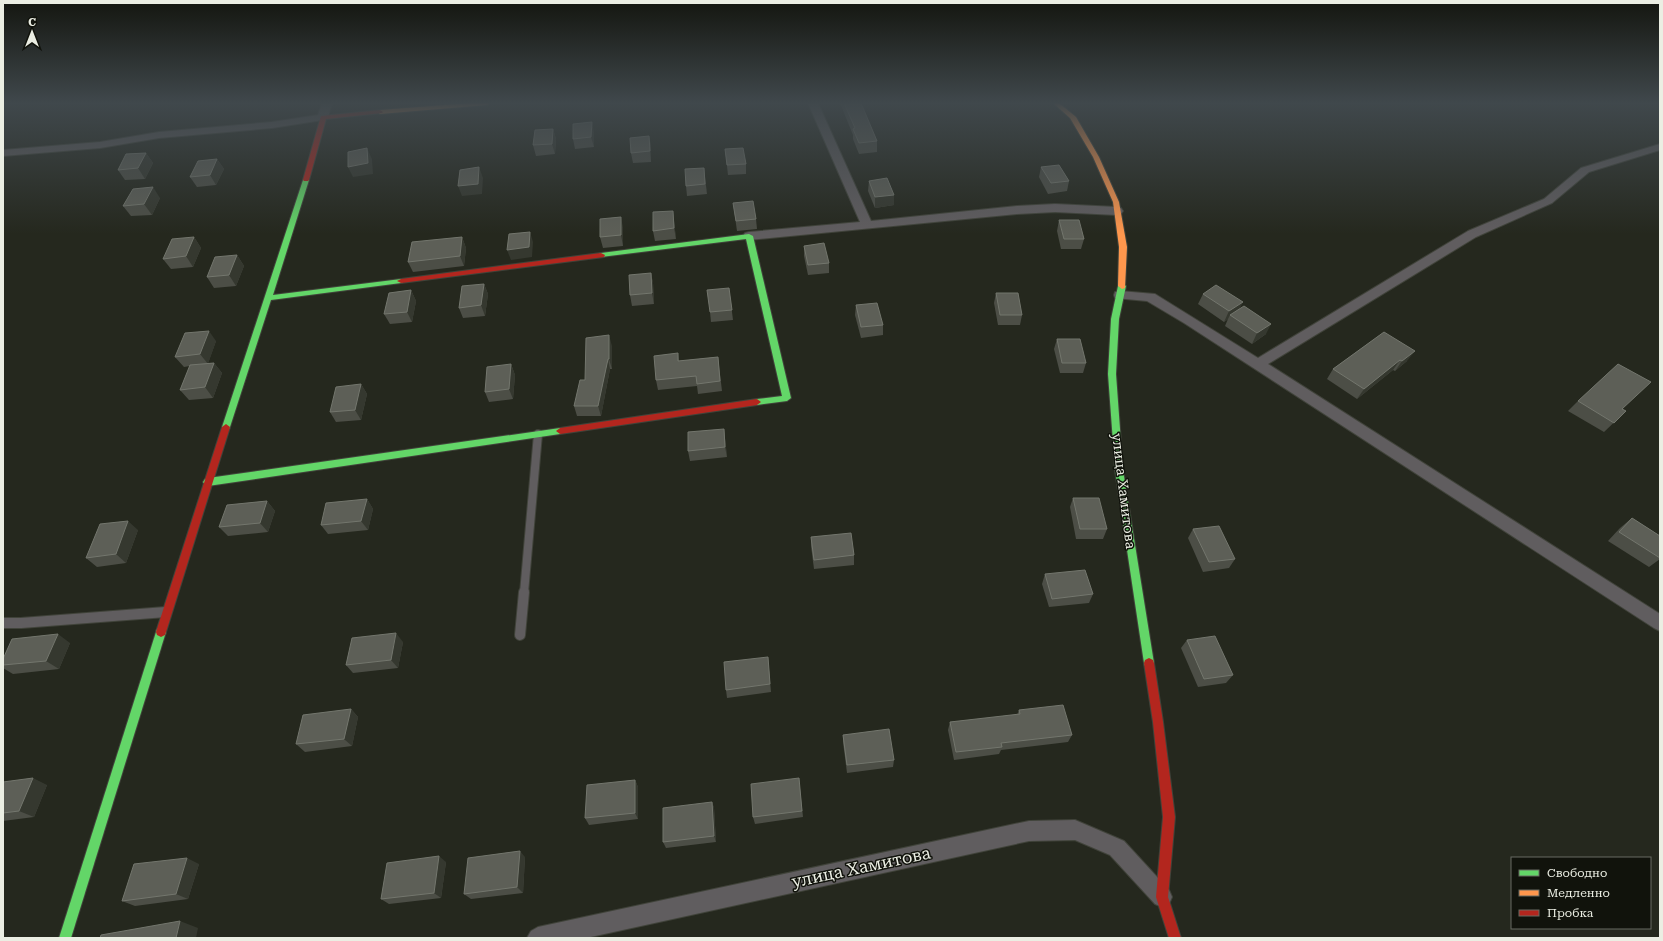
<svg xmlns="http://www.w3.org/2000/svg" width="1663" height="941" font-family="'Roboto Serif',serif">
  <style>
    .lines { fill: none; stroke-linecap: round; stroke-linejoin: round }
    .lane-far1-casing { stroke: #40433a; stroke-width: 10 }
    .lane-casing { stroke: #40433a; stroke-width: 12 }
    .street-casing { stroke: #40433a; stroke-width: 2 }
    .fast-casing { stroke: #40433a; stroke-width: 2 }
    .slow-casing { stroke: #40433a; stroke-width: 2 }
    .jam-casing { stroke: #40433a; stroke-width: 2 }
    .lane-far1 { stroke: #605d5f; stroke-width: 8 }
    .lane { stroke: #605d5f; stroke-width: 10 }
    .street { fill: #605d5f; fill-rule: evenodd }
    .fast { fill: #63d668; fill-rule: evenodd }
    .slow { fill: #ff974d; fill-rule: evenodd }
    .jam { fill: #b3261e; fill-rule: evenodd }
    .wall { fill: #4c4e46 }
    .shaded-wall { fill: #35382f }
    .building { fill: #5d5f57; stroke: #73766d }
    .labels { text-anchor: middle; stroke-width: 3; stroke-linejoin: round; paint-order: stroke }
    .street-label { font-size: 14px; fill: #ebeee3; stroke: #11130c }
    .near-street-label { font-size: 17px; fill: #ebeee3; stroke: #11130c }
  </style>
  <rect width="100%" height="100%" fill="#25281e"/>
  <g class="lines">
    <g class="lane-far1-casing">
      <path id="lane-far1" d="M524 593 538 434"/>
    </g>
    <g class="lane-casing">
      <g id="lane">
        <path d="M3 623H21L166 612"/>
        <path d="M520 635 524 592"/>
      </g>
    </g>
    <g class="street-casing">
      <g id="street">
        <path d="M322 103H332L328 117 323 120 272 128 159 138 100 148 3 156V150L100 142 159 132 272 122 318 115Z"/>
        <path d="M808 103H818L871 221 1017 206 1055 204 1117 207 1121 208 1123 211 1121 214 1117 215 1055 212 1017 214 749 240 745 239 743 236 745 233 749 232 860 222Z"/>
        <path d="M1660 144V150L1589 172 1552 203 1476 237 1268 364 1660 614V631L1654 628 1184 323 1147 301 1115 298 1114 295 1115 292 1120 291 1155 294 1258 358 1468 231 1544 199 1581 168Z"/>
        <path d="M1075 820 1124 841 1169 890 1172 897 1169 904 1162 907 1155 904 1110 855 1075 840 1029 841 586 938H527L531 931 538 927 1029 821Z"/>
      </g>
    </g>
    <g class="fast-casing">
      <g id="fast">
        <path d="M306 178 309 180 273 295 401 279 405 281 401 283 271 300 230 427 229 429H223L222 427 303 180Z"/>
        <path d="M749 234 753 236 791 398 787 401 757 405 753 402 757 399 782 396 746 239 601 257 597 255 601 253Z"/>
        <path d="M1122 283 1126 286 1119 319 1116 374 1123 470 1154 663 1153 666 1149 668 1145 666 1144 663 1115 470 1108 374 1111 319 1118 286Z"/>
        <path d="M560 428 564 431 560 434 208 486 205 485 203 482 205 479 208 478Z"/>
        <path d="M161 627 165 629 166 632 71 938H59L156 632 157 629Z"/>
      </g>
    </g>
    <g class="slow-casing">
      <g id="slow">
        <path d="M470 103H490L487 105 380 114 377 112 380 110Z"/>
        <path d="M1053 103H1059L1076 117 1099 157 1119 202 1127 247 1125 288 1122 289 1118 286 1119 247 1113 202 1093 157 1070 118Z"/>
      </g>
    </g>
    <g class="jam-casing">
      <g id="jam">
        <path d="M380 110 383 112 382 113 326 119 309 180 308 181H304L303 180 321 116Z"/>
        <path d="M601 253 605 255 604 257 401 283 397 281 401 279Z"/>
        <path d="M757 399 761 402 757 405 560 434 556 431 560 428Z"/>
        <path d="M226 424 230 427 166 632 165 635 161 637 157 635 156 632 222 427Z"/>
        <path d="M1149 658 1153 660 1154 663 1163 722 1175 817 1168 897 1181 938H1169L1156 897 1163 817 1153 722 1144 663 1145 660Z"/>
      </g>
    </g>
    <use href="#lane-far1" class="lane-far1"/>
    <use href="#lane" class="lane"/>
    <use href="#street" class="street"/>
    <use href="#fast" class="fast"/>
    <use href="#slow" class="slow"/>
    <use href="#jam" class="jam"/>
  </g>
  <g class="wall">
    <path d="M840 103H861L877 141V152L859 154 853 139V135Z"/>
    <path d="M553 129 556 139 555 154 536 156 533 145Z"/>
    <path d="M594 132V147L575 149 573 139Z"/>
    <path d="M649 136 651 146V162L633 163 631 153Z"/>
    <path d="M725 149 746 164V174L728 175Z"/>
    <path d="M146 153 153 163 145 179 125 180 118 170Z"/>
    <path d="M217 159 224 169 216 185 197 187 190 177Z"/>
    <path d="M1041 167 1069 181 1067 191 1048 194 1039 177Z"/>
    <path d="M704 168 707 194 687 196 686 186Z"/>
    <path d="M869 181 894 205 875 208 868 191Z"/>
    <path d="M160 198 152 215 131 216 123 206Z"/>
    <path d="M733 203 756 219 757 229 737 231Z"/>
    <path d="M673 211 674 221 676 239 655 241 653 231Z"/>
    <path d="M1059 220 1084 239 1081 249H1061L1057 231Z"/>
    <path d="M623 227V246L603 248 600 237Z"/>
    <path d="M194 237 201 248 193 267 171 269 163 259Z"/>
    <path d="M462 237 466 248 464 266 413 272 408 262Z"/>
    <path d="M804 246 829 263V273L808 275 804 256Z"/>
    <path d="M237 255 244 266 236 286 214 288 207 277Z"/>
    <path d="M651 273 653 283 654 304 632 306 630 295Z"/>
    <path d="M484 284 488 294 485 316 463 318 459 308Z"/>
    <path d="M729 288 733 320 711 322 710 312Z"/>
    <path d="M411 290 416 301 412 322 390 324 384 314Z"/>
    <path d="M996 293 1022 315 1020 325H998L994 303Z"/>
    <path d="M1203 294 1240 309 1266 334 1252 344 1225 326 1228 319 1224 322 1198 304Z"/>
    <path d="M856 305 883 325V335L861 338 855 315Z"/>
    <path d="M1384 332 1407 361 1395 371 1393 370 1357 399 1327 379 1333 369Z"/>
    <path d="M1057 339 1086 363 1083 373H1060L1054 349Z"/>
    <path d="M216 341 208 363H214L222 373 213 398 189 400 180 390 190 366 184 367 175 357Z"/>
    <path d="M612 346V369H610L601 416H577L574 406 585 380Z"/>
    <path d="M678 353 679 361 718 357 722 391 698 394 697 386 658 390 656 380Z"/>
    <path d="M511 364 515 375 513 399 489 402 485 392Z"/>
    <path d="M361 384 367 394 361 420 336 422 330 412Z"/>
    <path d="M1578 401 1623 409 1626 411 1604 432 1568 411Z"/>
    <path d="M724 429 727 457 690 461 688 451Z"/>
    <path d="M1073 498 1107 529 1103 539H1076L1070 507Z"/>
    <path d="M367 499 373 509 368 530 328 534 321 525Z"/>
    <path d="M267 501 275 511 268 532 228 536 219 527Z"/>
    <path d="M1632 518 1660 536V559L1649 567 1608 541 1620 528Z"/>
    <path d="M1193 529 1235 559 1229 568 1203 572 1188 538Z"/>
    <path d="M138 530 126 563 97 567 86 558Z"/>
    <path d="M811 537 854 555V565L814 569 811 546Z"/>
    <path d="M1045 574 1093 594 1089 603 1049 607 1042 584Z"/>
    <path d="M1187 640 1233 675 1226 683 1198 687 1181 648Z"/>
    <path d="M403 642 398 668 353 673 346 665Z"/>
    <path d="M70 643 59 669 13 674 3 668V659Z"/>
    <path d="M768 657 771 692 727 698 726 690Z"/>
    <path d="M351 709 358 717 352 746 305 752 296 744Z"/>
    <path d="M1019 710 1072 735 1068 742 1001 750 999 754 954 760 948 730 950 722 1017 715Z"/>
    <path d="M843 735 894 760 893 767 847 773 843 742Z"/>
    <path d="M799 778 803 817 755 824 753 817Z"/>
    <path d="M635 780 638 787V819L589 825 585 818Z"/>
    <path d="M3 782 47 785 34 817 3 821Z"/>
    <path d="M712 802 714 808 716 842 666 848 663 842Z"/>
    <path d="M525 857 523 893 471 899 464 894Z"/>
    <path d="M446 862 441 898 389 904 381 899Z"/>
    <path d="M199 864 188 899 135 906 122 901Z"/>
  </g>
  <g class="shaded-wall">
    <path d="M592 122 594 132V147L591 137Z"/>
    <path d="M553 129 556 139 555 154 552 144Z"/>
    <path d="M649 136 651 146V162L650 151Z"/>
    <path d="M367 148 372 159 373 174 353 177 348 167Z"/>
    <path d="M146 153 153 163 145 179 138 168Z"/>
    <path d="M217 159 224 169 216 185 210 175Z"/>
    <path d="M479 167 483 178 482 194 462 196 458 186Z"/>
    <path d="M153 187 160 198 152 215 144 204Z"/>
    <path d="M894 195V205L875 208V197Z"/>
    <path d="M673 211 674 221 676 239 674 228Z"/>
    <path d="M621 217 623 227V246L621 235Z"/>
    <path d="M530 232 533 242 532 257 511 260 507 250Z"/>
    <path d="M194 237 201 248 193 267 186 256Z"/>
    <path d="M462 237 466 248 464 266 460 256Z"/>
    <path d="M237 255 244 266 236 286 229 275Z"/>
    <path d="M651 273 653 283 654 304 652 293Z"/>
    <path d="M484 284 488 294 485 316 481 305Z"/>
    <path d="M411 290 416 301 412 322 407 312Z"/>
    <path d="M1243 302 1238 312 1230 315 1228 319 1224 322 1229 311Z"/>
    <path d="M1271 324 1266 334 1252 344 1257 333Z"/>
    <path d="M209 331 216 341 208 364 200 354Z"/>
    <path d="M609 335 612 346V369L609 359Z"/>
    <path d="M1415 351 1407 361 1395 371 1402 361Z"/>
    <path d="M608 359 610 369 601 416 598 406Z"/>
    <path d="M1400 360 1393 370 1357 399 1364 389Z"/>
    <path d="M214 363 222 373 213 398 205 387Z"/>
    <path d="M511 364 515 375 513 399 509 389Z"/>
    <path d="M361 384 367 394 361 420 355 410Z"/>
    <path d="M724 429 725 439 727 457 725 447Z"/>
    <path d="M367 499 373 509 368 530 361 521Z"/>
    <path d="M267 501 275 511 268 532 260 523Z"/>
    <path d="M128 521 138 530 126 563 116 554Z"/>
    <path d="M396 633 403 642 398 668 391 660Z"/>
    <path d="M58 634 70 643 59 669 46 661Z"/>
    <path d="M351 709 358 717 352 746 344 739Z"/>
    <path d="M33 778 47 785 34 817 19 811Z"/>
    <path d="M635 780 638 787V819L635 813Z"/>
    <path d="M712 802 714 808 716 842 714 836Z"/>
    <path d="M520 851 525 857 523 893 517 887Z"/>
    <path d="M439 856 446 862 441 898 434 893Z"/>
    <path d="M187 858 199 864 188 899 176 894Z"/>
    <path d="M180 921 198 928 196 938H176Z"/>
  </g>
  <g class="building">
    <path d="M844 103H861L877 141 859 143 853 129 855 128Z"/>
    <path d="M592 122 591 137 573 139V124Z"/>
    <path d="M553 129 552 144 533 145 535 130Z"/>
    <path d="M649 136 650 151 631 153 630 138Z"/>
    <path d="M367 148 368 163 348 167V152Z"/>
    <path d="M743 148 746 164 727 165 725 149Z"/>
    <path d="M146 153 138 168 118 170 126 154Z"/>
    <path d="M217 159 210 175 190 177 198 161Z"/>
    <path d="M1059 165 1069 181 1051 183 1041 167Z"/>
    <path d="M479 167 478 184 458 186 460 170Z"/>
    <path d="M704 168 705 184 686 186 685 169Z"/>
    <path d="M887 178 894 195 875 197 869 181Z"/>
    <path d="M153 187 144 204 123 206 133 189Z"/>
    <path d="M753 201 756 219 736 221 733 203Z"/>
    <path d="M673 211 674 228 653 231V212Z"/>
    <path d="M621 217V235L600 237V219Z"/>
    <path d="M1059 220H1079L1084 239H1064Z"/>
    <path d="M530 232 529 247 507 250 509 234Z"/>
    <path d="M194 237 186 256 163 259 172 239Z"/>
    <path d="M462 237 460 256 408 262 412 242Z"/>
    <path d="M824 243 829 263 808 265 804 246Z"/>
    <path d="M237 255 229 275 207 277 215 257Z"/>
    <path d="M651 273 652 293 630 295 629 275Z"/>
    <path d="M484 284 481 305 459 308 462 286Z"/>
    <path d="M1216 285 1243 302 1229 311 1203 294Z"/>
    <path d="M729 288 732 310 710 312 707 290Z"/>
    <path d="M411 290 407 312 384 314 389 293Z"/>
    <path d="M996 293H1018L1022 315H1000Z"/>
    <path d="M877 303 883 325 861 327 856 305Z"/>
    <path d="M1244 306 1271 324 1257 333 1230 315Z"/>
    <path d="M209 331 200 354 175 357 185 333Z"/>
    <path d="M1384 332 1415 351 1402 361 1400 360 1364 389 1333 369Z"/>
    <path d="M609 335V359H608L598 406H574L580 380H585L586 338Z"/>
    <path d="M1057 339H1080L1086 363H1062Z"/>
    <path d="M678 353V361L718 357 720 381 697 384 696 376 656 380 654 356Z"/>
    <path d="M214 363 205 387 180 390 190 365Z"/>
    <path d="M511 364 509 389 485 392 487 367Z"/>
    <path d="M1618 364 1651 382 1622 409 1626 411 1614 423 1578 401Z"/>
    <path d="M361 384 355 410 330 412 336 387Z"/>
    <path d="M724 429 725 447 688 451V432Z"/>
    <path d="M1073 498H1099L1107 529H1080Z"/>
    <path d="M367 499 361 521 321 525 326 503Z"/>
    <path d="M267 501 260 523 219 527 227 505Z"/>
    <path d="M1632 518 1660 536V558L1619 532Z"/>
    <path d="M128 521 116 554 86 558 100 524Z"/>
    <path d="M1219 526 1235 559 1209 562 1193 529Z"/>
    <path d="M851 533 854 555 814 560 811 537Z"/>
    <path d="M1085 570 1093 594 1052 599 1045 574Z"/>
    <path d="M396 633 391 660 346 665 352 638Z"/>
    <path d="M58 634 46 661 3 665V659L12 639Z"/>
    <path d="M1215 636 1233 675 1204 679 1187 640Z"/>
    <path d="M768 657 770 684 726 690 724 662Z"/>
    <path d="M1063 705 1072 735 1001 743 1002 747 956 752 950 722 1020 714 1019 710Z"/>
    <path d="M351 709 344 739 296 744 303 715Z"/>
    <path d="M889 729 894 760 847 765 843 735Z"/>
    <path d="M33 778 19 811 3 813V782Z"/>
    <path d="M799 778 802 811 753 817 751 784Z"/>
    <path d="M635 780V813L585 818 587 785Z"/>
    <path d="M712 802 714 836 663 842V808Z"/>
    <path d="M520 851 517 887 464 894 468 858Z"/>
    <path d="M439 856 434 893 381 899 387 863Z"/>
    <path d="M187 858 176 894 122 901 134 864Z"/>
    <path d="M180 921 176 938H100L101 935Z"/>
  </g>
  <linearGradient id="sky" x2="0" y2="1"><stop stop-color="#141610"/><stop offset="0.44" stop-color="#40484c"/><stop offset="1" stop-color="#40484c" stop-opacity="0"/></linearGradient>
  <rect width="1663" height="234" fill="url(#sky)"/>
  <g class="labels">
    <g class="street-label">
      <text transform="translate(1124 491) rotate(83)" y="5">улица Хамитова</text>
    </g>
    <g class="near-street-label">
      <text transform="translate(861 867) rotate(-12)" y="6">улица Хамитова</text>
    </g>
  </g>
  <rect width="1663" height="941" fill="none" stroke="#ebeee3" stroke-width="8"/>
  <rect x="1511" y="857" width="140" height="72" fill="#11130c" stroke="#686b62"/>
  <rect x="1519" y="870" width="20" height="6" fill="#63d668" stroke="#686b62"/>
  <text x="1547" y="877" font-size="12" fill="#ebeee3">Свободно</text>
  <rect x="1519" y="890" width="20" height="6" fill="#ff974d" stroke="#686b62"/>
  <text x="1547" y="897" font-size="12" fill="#ebeee3">Медленно</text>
  <rect x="1519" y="910" width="20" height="6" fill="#b3261e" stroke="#686b62"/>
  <text x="1547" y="917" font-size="12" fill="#ebeee3">Пробка</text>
  <g transform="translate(32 32)" stroke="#11130c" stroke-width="3" paint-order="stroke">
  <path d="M0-3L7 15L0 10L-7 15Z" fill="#ebeee3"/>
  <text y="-6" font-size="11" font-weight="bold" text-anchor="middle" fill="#ebeee3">С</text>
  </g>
</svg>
